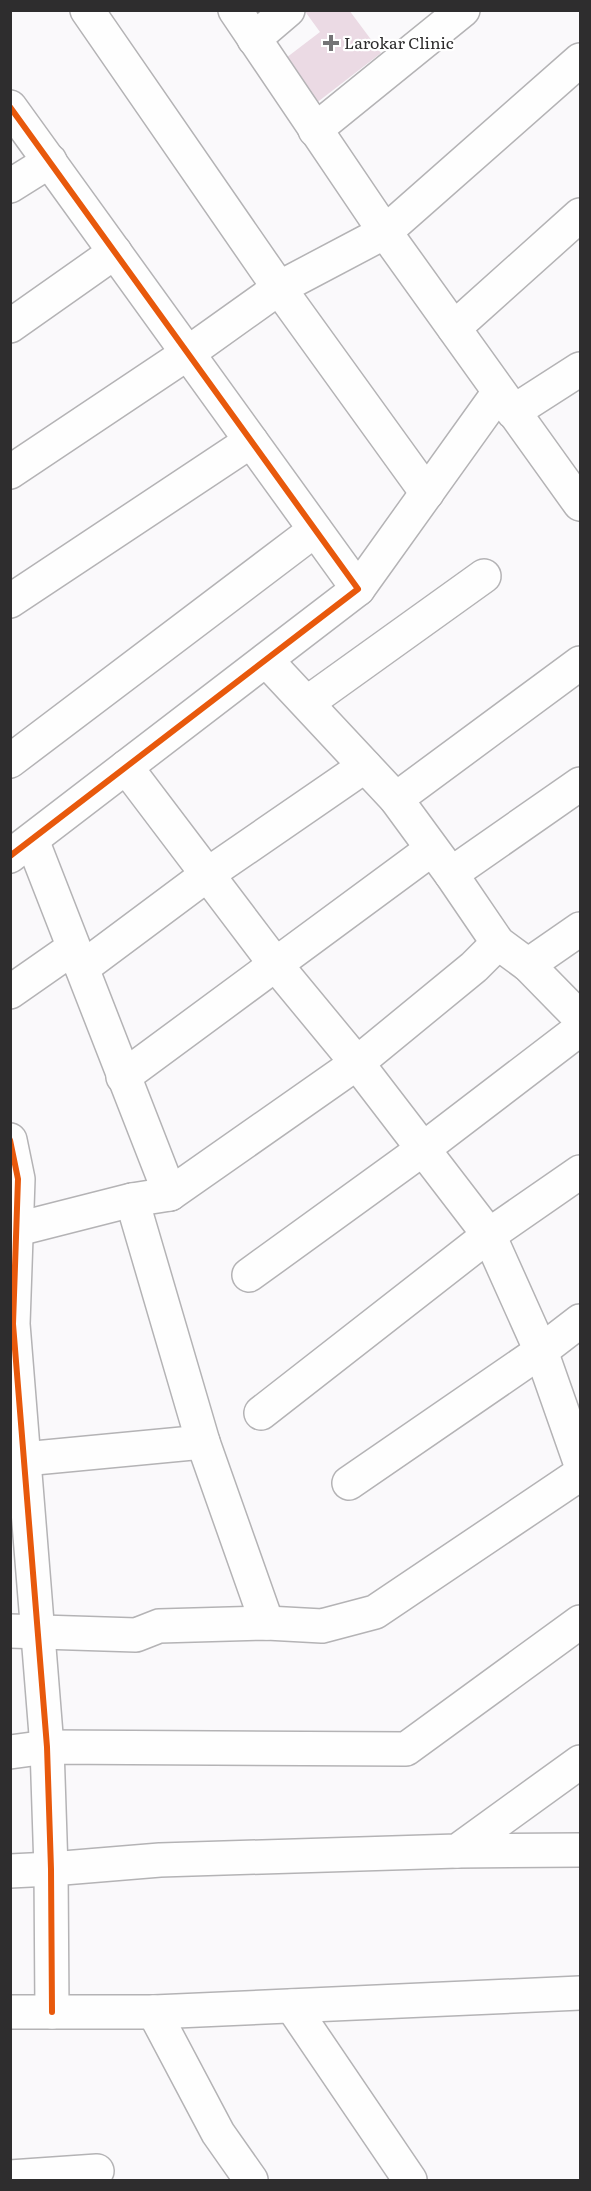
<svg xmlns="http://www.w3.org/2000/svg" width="591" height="2191" font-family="Literata,serif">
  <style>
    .building { fill: #ebdae4 }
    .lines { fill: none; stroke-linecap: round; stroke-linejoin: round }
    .minor-casing { stroke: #b4b3b5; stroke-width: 36 }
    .minor { stroke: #fefefe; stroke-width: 33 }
    .cycleway-casing { stroke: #fff; stroke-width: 10 }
    .cycleway { stroke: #e8590c; stroke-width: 6 }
    .poi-dot { fill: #757476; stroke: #fff; stroke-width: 2 }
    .labels { text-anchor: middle; stroke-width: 4.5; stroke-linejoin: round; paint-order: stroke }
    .poi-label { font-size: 16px; fill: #2e2d2e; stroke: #fff; text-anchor: start }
  </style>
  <rect width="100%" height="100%" fill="#faf9fb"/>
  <path class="building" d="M304 10H349L381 53 315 104 282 61 320 32Z"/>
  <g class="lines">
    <g class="minor-casing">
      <g id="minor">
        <path d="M87 10 279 288 427 493"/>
        <path d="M235 10 385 232 580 504"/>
        <path d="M254 39 288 10"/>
        <path d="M10 107 358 589 10 856"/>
        <path d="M315 130 463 10"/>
        <path d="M10 186 50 161"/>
        <path d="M10 326 115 252"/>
        <path d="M454 328 580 215"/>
        <path d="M513 412 580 369"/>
        <path d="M10 472 188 353 279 288 385 232 580 60"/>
        <path d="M358 589 499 392"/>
        <path d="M10 601 251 441"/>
        <path d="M266 660 396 799 451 874 498 943 528 965 580 1018"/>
        <path d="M307 703 484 576"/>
        <path d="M10 761 315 530"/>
        <path d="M126 767 276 965 357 1063 489 1235 541 1351 580 1462"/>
        <path d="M396 799 580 663"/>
        <path d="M32 840 170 1194"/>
        <path d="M451 874 580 784"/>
        <path d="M528 965 580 929"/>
        <path d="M82 968 208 874 365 766"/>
        <path d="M10 992 73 948"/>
        <path d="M123 1077 432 849"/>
        <path d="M10 1140 18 1179 13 1324 47 1747 51 1869 52 2012"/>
        <path d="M132 1200 203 1442 267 1623"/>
        <path d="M10 1231 132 1200 170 1194 357 1063 474 967 498 943"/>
        <path d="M249 1275 423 1149 580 1029"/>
        <path d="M261 1413 489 1235 580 1172"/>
        <path d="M24 1459 203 1442"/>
        <path d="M349 1483 541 1351 580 1321"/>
        <path d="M10 1631 136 1635 159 1626 267 1623 322 1626 375 1612 580 1474"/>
        <path d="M10 1752 47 1747 406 1749 580 1622"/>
        <path d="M457 1851 580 1850"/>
        <path d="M10 1871 51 1869 160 1860 457 1851 580 1762"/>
        <path d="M292 2006 410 2180"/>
        <path d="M10 2012H154L580 1993"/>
        <path d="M154 2012 218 2133 251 2180"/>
        <path d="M10 2177 97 2171"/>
      </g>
    </g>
    <use href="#minor" class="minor"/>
    <g class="cycleway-casing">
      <g id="cycleway">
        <path d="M10 107 358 589 10 856"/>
        <path d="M10 1140 18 1179 13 1324 47 1747 51 1869 52 2012"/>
      </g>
    </g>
    <use href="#cycleway" class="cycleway"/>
  </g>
  <path class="poi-dot" d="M328 34h6v6h6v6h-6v6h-6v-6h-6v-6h6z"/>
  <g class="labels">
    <g class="poi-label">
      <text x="344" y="49">Larokar Clinic</text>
    </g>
  </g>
  <rect width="591" height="2191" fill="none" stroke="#2e2d2e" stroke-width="24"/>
</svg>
